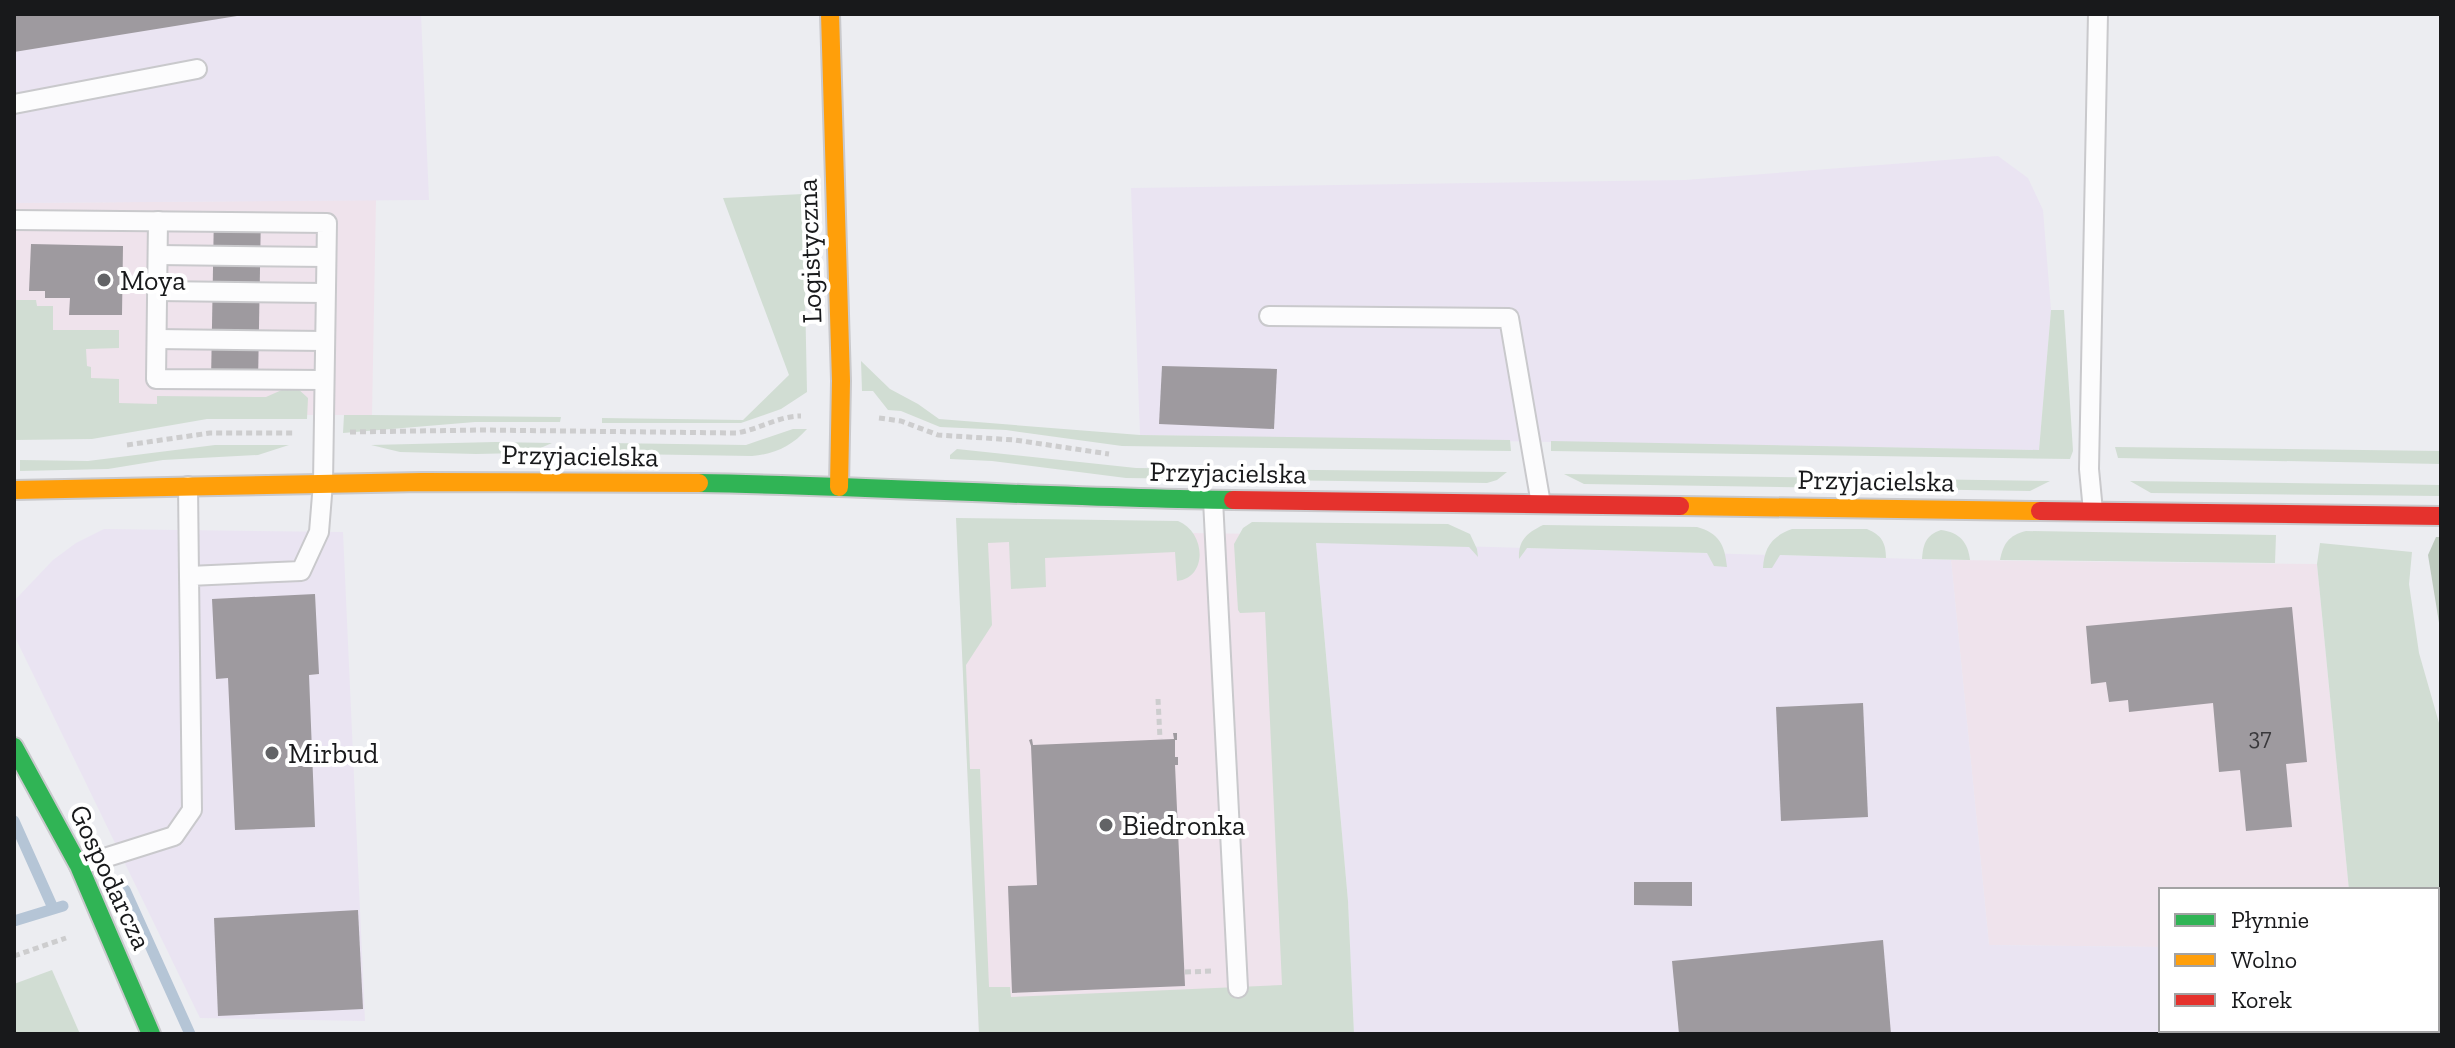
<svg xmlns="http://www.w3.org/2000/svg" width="2455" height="1048" font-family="'Zilla Slab',serif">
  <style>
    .commercial { fill: #efe3ec }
    .industrial { fill: #eae4f2 }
    .green { fill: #d1ddd3 }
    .forest { fill: #bdcabe }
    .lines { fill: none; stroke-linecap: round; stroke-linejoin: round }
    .stream { stroke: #b5c5d6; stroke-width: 11 }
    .building { fill: #9e9a9f }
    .lane-casing { stroke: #c9c9cc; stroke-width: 22 }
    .fast-casing { stroke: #c9c9cc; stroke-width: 22 }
    .slow-casing { stroke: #c9c9cc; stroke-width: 22 }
    .jam-casing { stroke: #c9c9cc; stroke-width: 22 }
    .path { stroke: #cdcdce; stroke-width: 5; stroke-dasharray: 6 4; stroke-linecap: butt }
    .lane { stroke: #fcfcfd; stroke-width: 18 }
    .fast { stroke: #30b455; stroke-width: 18 }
    .slow { stroke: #ff9f0a; stroke-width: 18 }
    .jam { stroke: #e5322d; stroke-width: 18 }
    .poi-dot { fill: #626366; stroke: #fff; stroke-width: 3 }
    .labels { text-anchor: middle; stroke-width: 8; stroke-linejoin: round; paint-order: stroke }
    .number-label { font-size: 24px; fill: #3a393c }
    .street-label { font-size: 28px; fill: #18191b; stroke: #fff }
    .poi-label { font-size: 28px; fill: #18191b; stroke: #fff; text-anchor: start }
  </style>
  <rect width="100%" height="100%" fill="#ecedf1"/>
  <g class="commercial">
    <path d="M376 200 372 415H308L14 398V203Z"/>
    <path d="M957 530 1264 534 1286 1034H979Z"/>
    <path d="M1951 560 2317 564 2349 890H2161V947L1989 945Z"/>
  </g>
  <g class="industrial">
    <path d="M14 14H421L429 200 14 203Z"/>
    <path d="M1998 156 2028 178 2043 210 2051 310 2039 450 1140 435 1131 188 1685 180Z"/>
    <path d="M104 529 343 532 365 1021 200 1018 14 635V601L53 560 76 543Z"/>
    <path d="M1316 542 1951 560 1989 945 2161 947V1030H2363V1034H1354L1348 901Z"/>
  </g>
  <g class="green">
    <path d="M803 194 807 392 781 409 741 423H602V418L743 420 789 375 723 198Z"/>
    <path d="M14 300H36L37 306H53V330H119V348L86 349 87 366 91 367V378L119 379V403L157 404V396L266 397 284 389 297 388 308 398 307 419H207L92 439 14 440Z"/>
    <path d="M2051 310H2064L2073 451 2070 459 1551 451V441L2039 450Z"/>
    <path d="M861 361 890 389 918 404 939 419 1140 435 1510 440 1511 451 1122 446 1006 430 940 427 901 411 888 410 873 391H862Z"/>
    <path d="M344 415H372L561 417 560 422H475L343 433Z"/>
    <path d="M793 429H807C792 446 775 454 752 456L626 454 608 443 746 445Z"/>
    <path d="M495 442 552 443 529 453 476 454 400 452 371 445Z"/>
    <path d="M215 445H289L258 455 163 460 108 469 20 471V460L88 461Z"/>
    <path d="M2115 447 2441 451V464L2118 458Z"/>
    <path d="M957 449 1136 468 1507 472 1497 480 1487 483 1126 478 992 461 950 459V455Z"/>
    <path d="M1564 474 2050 481 2030 491 1584 484Z"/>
    <path d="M2130 481 2441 485V496L2151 493Z"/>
    <path d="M956 518 1178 521C1206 532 1208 578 1177 581L1175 552 1045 558 1046 587 1011 589 1009 542 988 543 992 625 966 665 970 769H980L989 987H1010L1011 997 1282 985 1265 612 1240 613 1238 610 1234 544 1243 528 1252 522 1448 524 1470 534 1477 549 1478 557 1469 547 1316 543 1348 901 1354 1034H979Z"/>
    <path d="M1543 525 1697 527C1719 533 1725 545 1727 567L1714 566 1707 553 1527 548 1519 559C1518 540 1527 533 1543 525Z"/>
    <path d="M1792 529H1867C1881 535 1886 542 1886 558L1780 555 1772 568H1763C1764 548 1772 536 1792 529Z"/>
    <path d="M1941 530C1959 532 1968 542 1970 560L1922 559C1923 544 1926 535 1941 530Z"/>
    <path d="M2026 531 2276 535 2275 563 2000 560C2003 544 2009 535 2026 531Z"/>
    <path d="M2320 543 2412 552 2409 584 2419 653 2441 730V1034H2363V1030H2437V890H2349L2317 564Z"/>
    <path d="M52 970 80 1034H14V984Z"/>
  </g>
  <path class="forest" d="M2436 537H2441V635L2428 555Z"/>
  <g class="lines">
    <g class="stream">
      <path d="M14 821 53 908"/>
      <path d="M125 890 190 1034"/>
      <path d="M14 921 63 906"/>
    </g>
  </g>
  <g class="building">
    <path d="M14 14H236L237 16 14 52Z"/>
    <path d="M214 212H261L258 383 211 382Z"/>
    <path d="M31 244 123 246 122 315H69L70 298H45V291H29Z"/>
    <path d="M1162 366 1277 369 1274 429 1159 424Z"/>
    <path d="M315 594 319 674 309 675 315 827 235 830 228 678 216 679 212 599Z"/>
    <path d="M2292 607 2307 762 2286 764 2292 827 2246 831 2240 770 2219 772 2213 703 2129 712 2128 700 2109 702 2106 682 2091 684 2086 626Z"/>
    <path d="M1863 703 1868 817 1781 821 1776 707Z"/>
    <path d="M1173 733H1177V740H1175V757H1178V765H1175L1185 986 1012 993 1008 886 1037 885 1031 746 1029 740 1032 739 1033 745 1174 739Z"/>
    <path d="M1634 882H1692V906L1634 905Z"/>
    <path d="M358 910 363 1009 218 1016 214 918Z"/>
    <path d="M1883 940 1891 1034H1679L1672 961Z"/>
  </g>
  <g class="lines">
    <g class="lane-casing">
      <g id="lane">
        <path d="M14 104 197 69"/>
        <path d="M14 220 327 223 323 483 319 532 301 571 189 576 192 810 174 836 79 866"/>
        <path d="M158 221 156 379 324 380"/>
        <path d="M158 255 326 257"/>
        <path d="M158 291 325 293"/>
        <path d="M1269 316 1509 318 1541 504"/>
        <path d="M157 339 325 341"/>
        <path d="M188 486 189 576"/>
        <path d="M1213 500 1238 988"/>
        <path d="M2093 511 2089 469 2098 14"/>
      </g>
    </g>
    <g class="fast-casing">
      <g id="fast">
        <path d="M699 483C877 486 1055 498 1233 500"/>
        <path d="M14 747 79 866 151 1034"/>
      </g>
    </g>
    <g class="slow-casing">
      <g id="slow">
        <path d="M830 14 841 381 839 487"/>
        <path d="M14 490 422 482 699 483"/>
        <path d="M1680 506 2040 511"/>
      </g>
    </g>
    <g class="jam-casing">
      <g id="jam">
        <path d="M1233 500 1680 506"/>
        <path d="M2040 511 2441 516"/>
      </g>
    </g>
    <g class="path">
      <path d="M879 418 901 421 938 435 1015 440 1109 454"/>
      <path d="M350 432 483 430 736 433C758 430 778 416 801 416"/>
      <path d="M127 445 210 433H296"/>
      <path d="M1158 699 1160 739"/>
      <path d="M14 956 66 938"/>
      <path d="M1185 972 1212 971"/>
    </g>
    <use href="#lane" class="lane"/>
    <use href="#fast" class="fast"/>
    <use href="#slow" class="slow"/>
    <use href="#jam" class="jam"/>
  </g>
  <g class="poi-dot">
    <circle cx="104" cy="280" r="8"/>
    <circle cx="272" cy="753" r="8"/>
    <circle cx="1106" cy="825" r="8"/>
  </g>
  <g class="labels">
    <g class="number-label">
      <text x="2260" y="745">37</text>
    </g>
    <g class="street-label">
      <text transform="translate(809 251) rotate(-92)" y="10">Logistyczna</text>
      <text transform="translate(580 455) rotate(1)" y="10">Przyjacielska</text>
      <text transform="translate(1228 472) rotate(1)" y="10">Przyjacielska</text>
      <text transform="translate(1876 480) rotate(1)" y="10">Przyjacielska</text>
      <text transform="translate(111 877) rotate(65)" y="10">Gospodarcza</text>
    </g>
    <g class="poi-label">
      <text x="120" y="290">Moya</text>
      <text x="288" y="763">Mirbud</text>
      <text x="1122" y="835">Biedronka</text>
    </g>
  </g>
  <rect width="2455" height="1048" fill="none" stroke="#18191b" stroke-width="32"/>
  <rect x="2159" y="888" width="280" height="144" fill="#ffffff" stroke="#a3a3a4" stroke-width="2"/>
  <rect x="2175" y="914" width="40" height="12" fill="#30b455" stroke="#a3a3a4" stroke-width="2"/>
  <text x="2231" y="928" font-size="24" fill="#18191b">Płynnie</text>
  <rect x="2175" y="954" width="40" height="12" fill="#ff9f0a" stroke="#a3a3a4" stroke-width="2"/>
  <text x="2231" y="968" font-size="24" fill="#18191b">Wolno</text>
  <rect x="2175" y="994" width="40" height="12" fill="#e5322d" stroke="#a3a3a4" stroke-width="2"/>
  <text x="2231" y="1008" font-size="24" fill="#18191b">Korek</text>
</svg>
